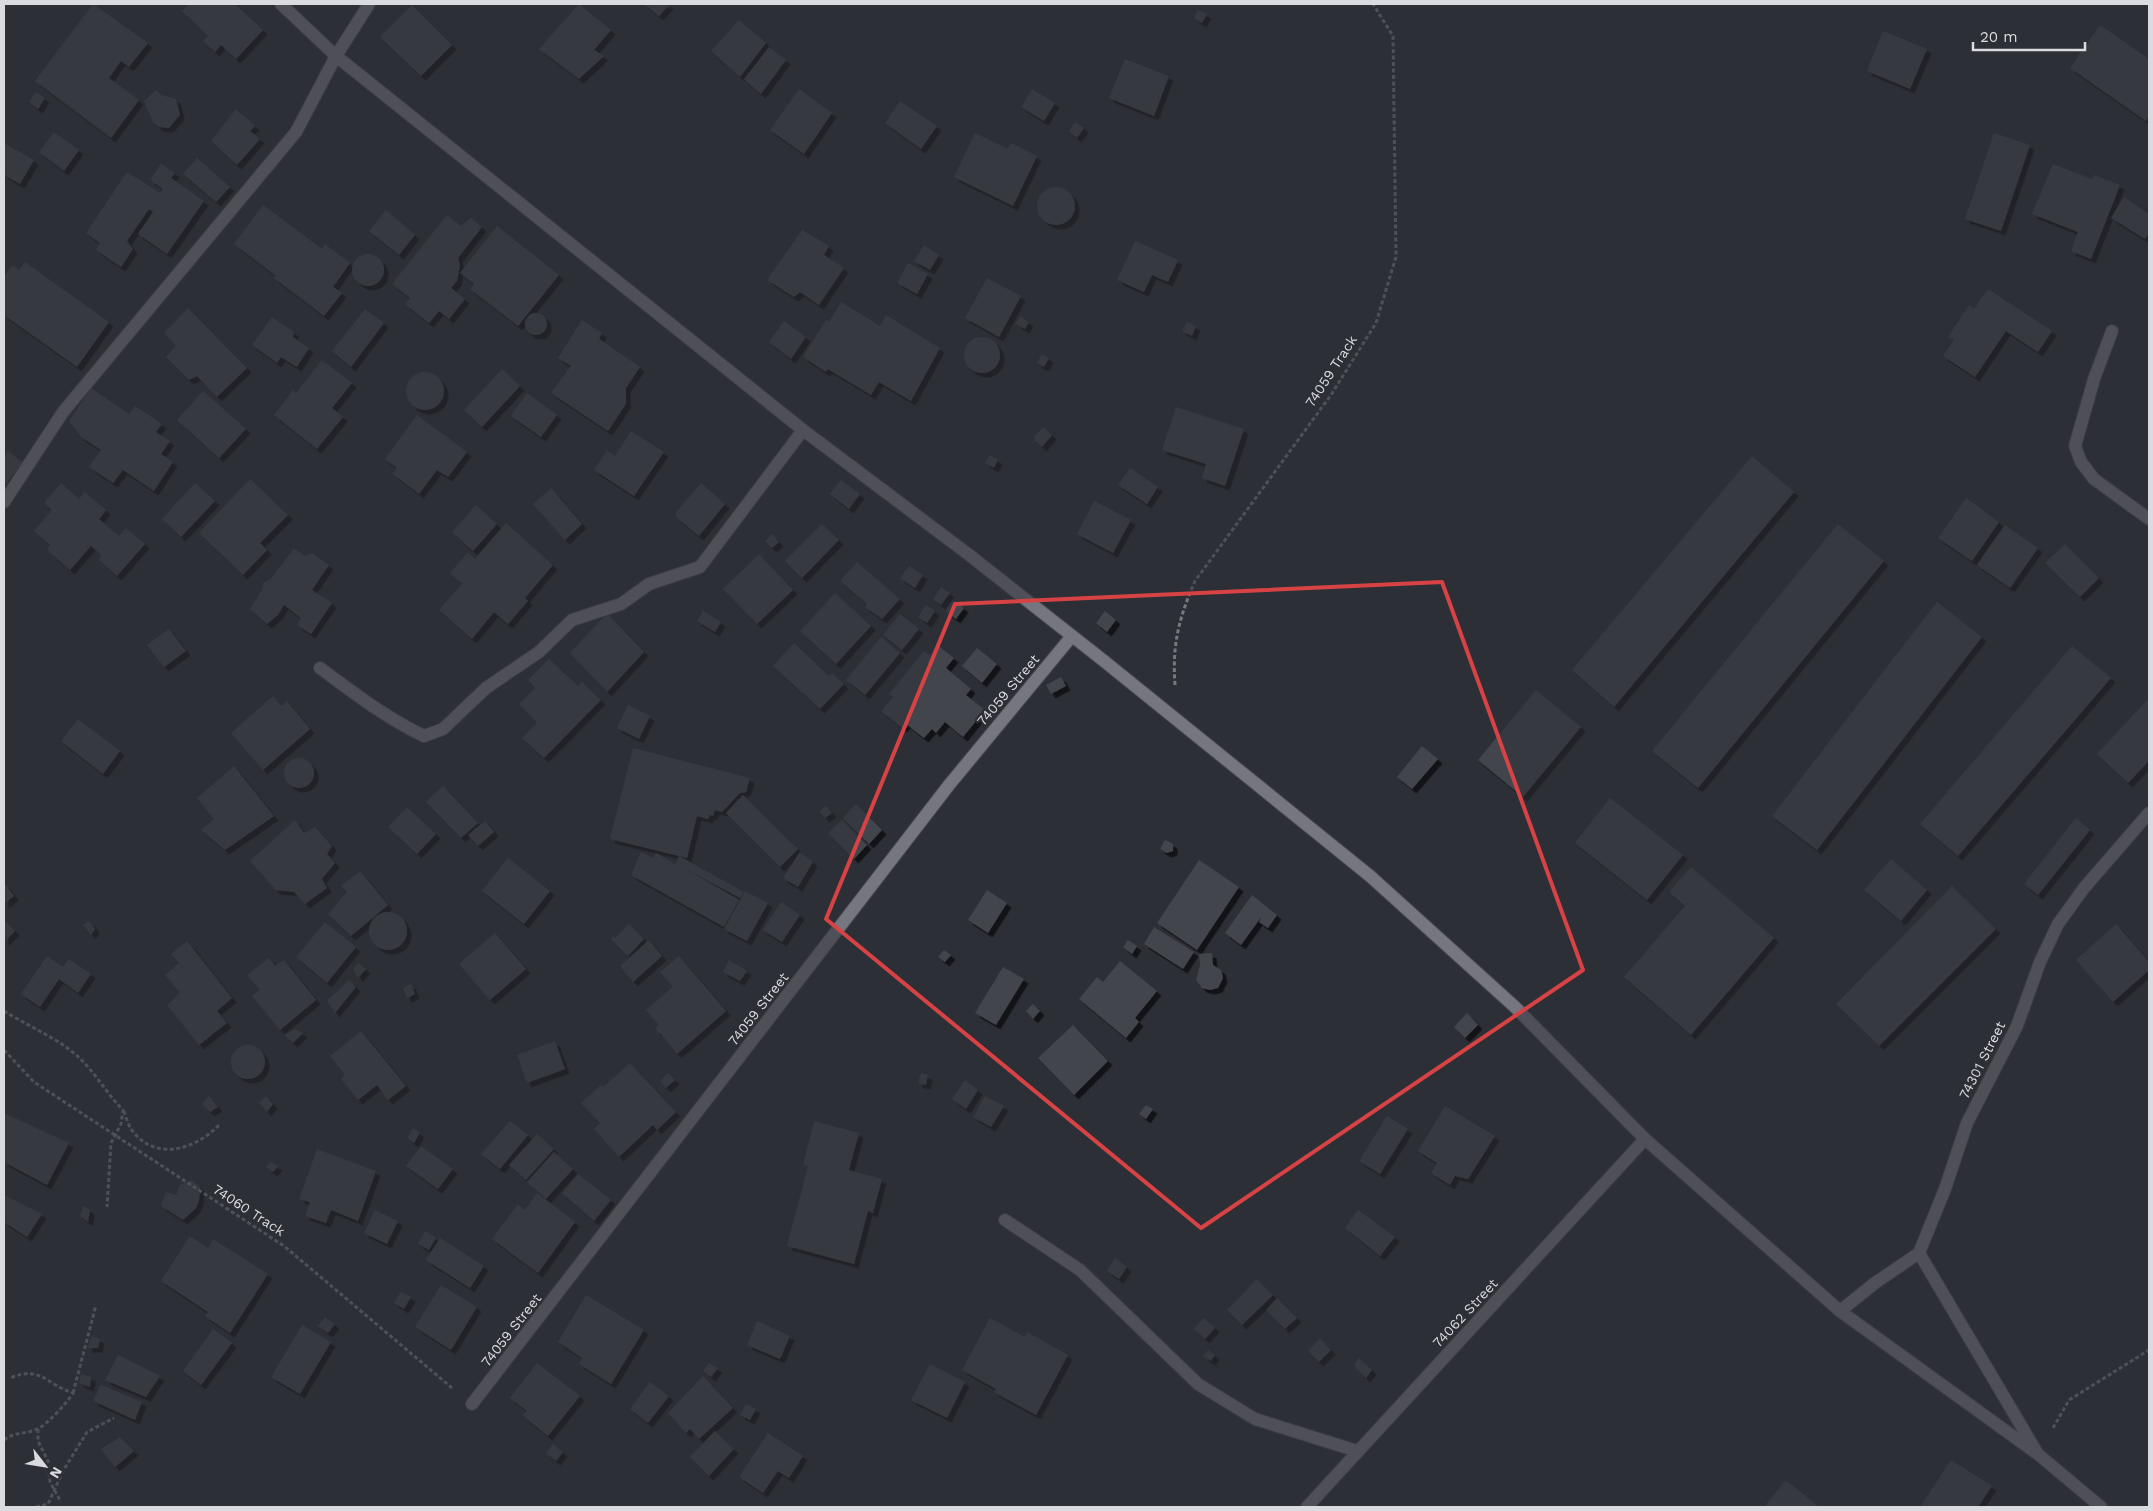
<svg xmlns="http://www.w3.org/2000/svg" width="2153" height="1511" font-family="'Work Sans',sans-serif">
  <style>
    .building { fill: #43444c; filter: url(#shadow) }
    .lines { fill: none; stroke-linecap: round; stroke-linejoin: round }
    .lane-casing { stroke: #494a50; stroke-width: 14 }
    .street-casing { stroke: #494a50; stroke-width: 14 }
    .path { stroke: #77797f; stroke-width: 3; stroke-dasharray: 4 2.5; stroke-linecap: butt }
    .lane { stroke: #75767f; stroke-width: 12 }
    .street { stroke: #75767f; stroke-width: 12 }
    .marked { fill: none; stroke: #d74344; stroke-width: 4; stroke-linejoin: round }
    .labels { text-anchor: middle; stroke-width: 4.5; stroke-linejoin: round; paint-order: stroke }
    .street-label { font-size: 14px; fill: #dadbe0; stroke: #2d2f36 }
  </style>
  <defs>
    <filter id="shadow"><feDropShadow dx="4.5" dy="4.5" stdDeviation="0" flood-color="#0009"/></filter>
  </defs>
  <rect width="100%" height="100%" fill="#2d2f36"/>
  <g class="building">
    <path d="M93 4 148 43 129 67 121 61 109 78 139 100 111 138 35 81Z"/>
    <path d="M189 4H235L263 30 236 59 221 45 215 52 203 41 208 36 182 11Z"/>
    <path d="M579 4 611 30 594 50 604 56 579 79 539 49Z"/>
    <path d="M644 4H670L659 16Z"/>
    <path d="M412 5 452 45 421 76 380 37Z"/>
    <path d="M1198 10 1207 14 1202 23 1194 18Z"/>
    <path d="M739 20 766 43 740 77 711 51Z"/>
    <path d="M2100 25 2149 59V115L2146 121 2070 68Z"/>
    <path d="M1883 31 1927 49 1910 89 1867 71Z"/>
    <path d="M769 47 786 60 761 94 744 79Z"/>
    <path d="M1125 59 1169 76 1154 116 1109 98Z"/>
    <path d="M799 89 832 113 804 154 770 130Z"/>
    <path d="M1032 89 1055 103 1044 121 1021 107Z"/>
    <path d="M156 90 161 95 176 99 180 115 169 128 159 127 153 122 144 101Z"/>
    <path d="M36 92 45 98 38 109 29 102Z"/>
    <path d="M900 101 937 126 921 149 885 123Z"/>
    <path d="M236 109 255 126 250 131 260 139 237 165 211 141Z"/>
    <path d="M1075 122 1084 128 1077 138 1069 131Z"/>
    <path d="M54 132 79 150 64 171 39 152Z"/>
    <path d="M975 133 1008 149 1011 143 1037 156 1013 206 954 177Z"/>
    <path d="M1994 133 2030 145 2001 231 1965 219Z"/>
    <path d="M4 143 34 160 20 184 4 175Z"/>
    <path d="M197 158 230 187 216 202 183 174Z"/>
    <path d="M161 164 175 173 171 178 204 201 167 254 138 234 153 212 149 209 127 241 133 249 121 267 96 250 100 243 86 233 127 172 160 193 163 189 150 180Z"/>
    <path d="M2053 164 2092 179 2094 175 2120 185 2091 259 2071 251 2078 232 2032 214Z"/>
    <circle cx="1056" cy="206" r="19"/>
    <path d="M2124 197 2149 214V233L2145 239 2111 218Z"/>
    <path d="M263 205 322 249 325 244 350 263 333 287 342 293 324 316 274 278 276 276 234 244Z"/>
    <path d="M386 210 415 235 399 255 369 231Z"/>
    <path d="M447 215 461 226 471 218 482 227 458 258 460 265 457 281 451 288 465 299 449 319 439 311 429 323 405 304 410 298 392 284Z"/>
    <path d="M497 226 559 275 518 326 470 289 474 284 460 273Z"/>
    <path d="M802 230 829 246 824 255 844 268 819 305 800 292 794 297 767 280Z"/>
    <path d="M1135 241 1178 260 1168 282 1152 275 1144 292 1117 280Z"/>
    <path d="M924 245 939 255 930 270 914 261Z"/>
    <circle cx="368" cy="270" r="16"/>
    <path d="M25 262 109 322 77 367 4 315V277L12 265 19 270Z"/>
    <path d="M908 263 928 274 917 294 897 283Z"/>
    <path d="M987 278 1021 296 999 337 965 318Z"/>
    <path d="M1988 289 2052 331 2038 352 2006 331 1975 377 1943 356 1954 340 1948 337 1969 305 1974 309Z"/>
    <path d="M841 302 880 326 886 315 940 348 911 401 879 382 871 395 828 369 826 372 803 357 826 320 829 322Z"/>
    <path d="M188 308 247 368 217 397 197 376 189 380 166 357 176 346 164 333Z"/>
    <path d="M365 309 384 323 351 367 332 351Z"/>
    <circle cx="536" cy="324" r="11"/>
    <path d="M1020 316 1029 322 1025 329 1016 324Z"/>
    <path d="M272 317 294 332 293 337 309 348 297 367 281 357 277 363 252 345Z"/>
    <path d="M582 320 602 333 599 339 640 367 626 388V404L608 431 551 393 571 366 558 358Z"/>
    <path d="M784 321 806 337 791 359 769 342Z"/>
    <path d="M1187 322 1196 326 1192 336 1182 331Z"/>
    <circle cx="982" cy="355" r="18"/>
    <path d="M1042 354 1049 358 1044 367 1037 363Z"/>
    <path d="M322 360 352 383 332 408 343 417 317 449 274 415 293 390 296 393Z"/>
    <path d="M502 369 520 386 482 427 464 410Z"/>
    <circle cx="425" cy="391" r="19"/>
    <path d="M91 388 129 414 135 406 162 424 156 432 170 441 161 454 173 462 154 491 123 470 113 483 89 467 101 450 81 437 69 421Z"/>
    <path d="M203 391 246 429 219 458 177 420Z"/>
    <path d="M527 393 557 415 541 437 511 416Z"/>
    <path d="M1176 407 1244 429 1225 486 1202 478 1206 464 1162 450Z"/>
    <path d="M417 415 467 452 448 477 437 470 419 494 393 474 397 468 385 459Z"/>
    <path d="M1043 427 1052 435 1042 447 1033 438Z"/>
    <path d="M631 431 664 452 634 496 594 470 607 451 615 456Z"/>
    <path d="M8 451 23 463 4 486V455Z"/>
    <path d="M990 455 998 460 994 468 985 463Z"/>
    <path d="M1752 456 1794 492 1614 707 1572 670Z"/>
    <path d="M1130 468 1158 487 1147 504 1118 485Z"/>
    <path d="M250 479 288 515 260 543 267 550 243 575 199 533Z"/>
    <path d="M841 480 860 494 849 509 830 494Z"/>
    <path d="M61 483 79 499 85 492 106 510 99 519 119 536 126 528 145 544 117 576 99 560 101 555 91 546 70 570 47 550 50 545 34 531 52 510 44 503Z"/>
    <path d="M195 483 215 501 181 537 162 519Z"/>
    <path d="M701 483 725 504 699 536 676 517V512Z"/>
    <path d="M551 488 582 524 565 540 533 504Z"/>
    <path d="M1966 498 1999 522 1972 561 1938 538Z"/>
    <path d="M1094 501 1131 520 1113 553 1077 534Z"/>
    <path d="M476 505 497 524 473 551 452 532Z"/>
    <path d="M506 523 553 565 525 598 528 601 508 624 494 612 472 639 439 610 462 584 450 573 468 552 475 559Z"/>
    <path d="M822 524 839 540 802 578 785 561Z"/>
    <path d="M1838 524 1884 561 1698 788 1652 751Z"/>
    <path d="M2005 525 2038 548 2010 588 1977 565Z"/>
    <path d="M772 534 779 542 772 548 765 541Z"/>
    <path d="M2065 544 2099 578 2080 597 2045 563Z"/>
    <path d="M294 548 305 556 312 553 329 565 312 590 332 603 311 634 297 625 301 618 284 605 278 615 267 624 250 609 263 588V583L271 579Z"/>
    <path d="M759 554 793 590 757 624 723 589Z"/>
    <path d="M857 562 900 599 882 619 865 607 867 604 840 581Z"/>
    <path d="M909 566 923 575 915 588 900 578Z"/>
    <path d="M941 587 950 593 941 605 933 599Z"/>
    <path d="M835 593 871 626 836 664 800 631Z"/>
    <path d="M953 600 964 608 956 619 945 611Z"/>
    <path d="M1937 602 1982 637 1817 850 1772 816Z"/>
    <path d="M926 605 935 611 927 623 918 617Z"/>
    <path d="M703 611 721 622 715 632 697 621Z"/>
    <path d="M1105 611 1116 620 1107 632 1096 623Z"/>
    <path d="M607 613 644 652 607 692 570 653Z"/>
    <path d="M900 614 919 629 902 650 883 635Z"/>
    <path d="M169 629 186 651 164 667 147 645Z"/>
    <path d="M881 637 900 653 865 695 846 680Z"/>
    <path d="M794 643 829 676 832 673 844 684 820 709 773 666Z"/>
    <path d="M937 645 954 658 946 668 971 689 966 695 985 710 963 737 945 722 936 733 932 729 924 738 906 724 902 728 881 711 893 697 889 694 924 651 930 655Z"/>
    <path d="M2072 646 2111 678 1958 856 1920 824Z"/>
    <path d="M977 648 997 664 982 683 962 666Z"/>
    <path d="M549 659 578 686 582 682 601 700 544 758 522 738 537 723 519 704 535 688 528 680Z"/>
    <path d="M1061 677 1066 686 1051 694 1046 685Z"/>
    <path d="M1536 690 1581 727 1523 797 1478 760Z"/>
    <path d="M273 696 282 706 287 701 310 729 263 770 231 733Z"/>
    <path d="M2149 698V761L2128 783 2097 754Z"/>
    <path d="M628 705 650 716 639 739 617 728Z"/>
    <path d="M78 719 120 751 103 774 61 741Z"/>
    <path d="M1422 746 1438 759 1412 789 1397 777Z"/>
    <path d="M633 748 750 778 746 792 740 793 722 812 715 810 713 816 710 815 708 819 697 816 687 858 610 839Z"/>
    <circle cx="299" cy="773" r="15"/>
    <path d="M234 766 274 816 225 850 201 830 214 819 197 798Z"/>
    <path d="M443 786 478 823 461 838 426 802Z"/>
    <path d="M743 795 798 849 780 867 726 813Z"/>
    <path d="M1610 798 1683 855 1647 900 1575 843Z"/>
    <path d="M856 804 882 830 869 844 843 818Z"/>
    <path d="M826 806 832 813 825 818 819 811Z"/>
    <path d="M407 807 436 834 417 854 388 827Z"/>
    <path d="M2076 818 2090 830 2038 895 2024 884Z"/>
    <path d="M295 820 304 833 315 827 332 846 327 854 335 863 322 879 327 888 305 904 294 892 276 890 250 861Z"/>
    <path d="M842 820 867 845 854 859 828 833Z"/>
    <path d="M485 821 494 832 478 846 468 835Z"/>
    <path d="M1165 840 1173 844V851L1167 853 1160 849Z"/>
    <path d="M641 852 653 858 656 853 675 864 679 856 744 892 740 898 686 869 739 900 724 927 631 875Z"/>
    <path d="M800 852 813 862 798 887 783 878Z"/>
    <path d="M508 858 550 891 524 924 482 891Z"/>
    <path d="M1891 859 1927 890 1901 921 1864 890Z"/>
    <path d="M1199 860 1239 887 1197 950 1157 923Z"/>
    <path d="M1691 867 1774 938 1691 1035 1624 977 1685 906 1669 892Z"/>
    <path d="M360 871 388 905 351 936 328 914 347 892 341 886Z"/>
    <path d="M4 882 14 896 4 904Z"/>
    <path d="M1952 886 1996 929 1879 1046 1836 1004Z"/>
    <path d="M987 890 1007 903 988 933 968 920Z"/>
    <path d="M745 891 768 903 747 941 724 929Z"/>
    <path d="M1252 895 1277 915 1268 928 1259 922 1262 916 1241 945 1225 933Z"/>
    <path d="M781 902 800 915 782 942 763 930Z"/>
    <circle cx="388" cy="931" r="19"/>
    <path d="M4 920 15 931 4 942Z"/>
    <path d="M89 921 95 929 91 935 83 925Z"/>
    <path d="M325 922 356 947 327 983 296 957Z"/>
    <path d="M629 924 644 939 628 956 611 939 613 936 615 938Z"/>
    <path d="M2116 924 2149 962V970L2113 1002 2076 960Z"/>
    <path d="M1154 927 1194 952 1183 969 1144 944Z"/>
    <path d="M495 933 526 969 490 1000 459 964Z"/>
    <path d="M649 940 662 956 633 982 620 966Z"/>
    <path d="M1128 940 1137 946 1132 954 1123 947Z"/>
    <path d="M187 941 232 998 217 1011 227 1023 199 1045 167 1005 180 993 165 975 179 963 171 954Z"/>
    <path d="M944 950 951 955 945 962 938 957Z"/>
    <path d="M1212 953 1213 965 1221 970 1223 978 1218 988 1210 990 1202 988 1196 980 1200 965 1199 954Z"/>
    <path d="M47 956 63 967 69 959 91 974 78 993 59 979 40 1007 21 994Z"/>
    <path d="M679 956 726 1011 677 1054 661 1034 655 1030 658 1024 646 1010 673 987 660 972Z"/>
    <path d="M269 958 275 966 284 960 316 1000 280 1030 252 996 260 990 247 975Z"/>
    <path d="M729 960 747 971 740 981 723 972Z"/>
    <path d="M1120 961 1157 991 1135 1018 1139 1022 1126 1038 1079 999 1097 977 1103 982Z"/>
    <path d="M358 963 366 969 358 978 353 969Z"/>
    <path d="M1003 967 1024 979 996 1025 975 1013Z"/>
    <path d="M349 980 356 987 335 1013 327 1001Z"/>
    <path d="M411 984 415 994 407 998 403 988Z"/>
    <path d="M1033 1004 1040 1011 1033 1019 1026 1011Z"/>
    <path d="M1467 1013 1478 1025 1465 1038 1454 1027Z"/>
    <path d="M1073 1025 1108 1061 1074 1095 1038 1058Z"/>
    <path d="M295 1029 303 1033 293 1043 284 1035Z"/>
    <path d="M361 1031 406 1086 388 1100 377 1085 358 1100 341 1079 345 1075 330 1056Z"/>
    <path d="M555 1041 565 1069 527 1083 517 1055Z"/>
    <circle cx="248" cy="1062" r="17"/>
    <path d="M630 1063 676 1112 657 1130 653 1125 619 1157 594 1129 600 1123 581 1103 601 1085 603 1087Z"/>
    <path d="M668 1073 675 1080 666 1088 660 1081Z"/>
    <path d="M921 1073 928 1075 926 1085 918 1083Z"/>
    <path d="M965 1080 978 1090 966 1109 952 1099Z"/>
    <path d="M209 1096 218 1107 210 1112 202 1104Z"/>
    <path d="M266 1096 273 1104 267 1112 259 1103Z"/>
    <path d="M985 1096 1004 1106 991 1127 973 1117Z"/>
    <path d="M1146 1105 1153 1109 1146 1119 1139 1114Z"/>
    <path d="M1445 1106 1495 1136 1468 1179 1455 1176 1450 1185 1431 1173 1437 1163 1418 1151Z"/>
    <path d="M4 1113 69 1143 47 1185 4 1162Z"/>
    <path d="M1387 1116 1408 1129 1380 1174 1359 1161Z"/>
    <path d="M510 1121 528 1135 500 1169 481 1154Z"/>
    <path d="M814 1121 859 1133 849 1170 882 1179 873 1213 868 1211 854 1264 787 1246 808 1166 803 1165Z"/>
    <path d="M413 1128 420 1133 414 1143 407 1138Z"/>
    <path d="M537 1134 554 1149 526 1180 509 1165Z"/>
    <path d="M421 1146 453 1169 438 1189 406 1166Z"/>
    <path d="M317 1149 376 1171 358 1221 331 1210 326 1223 305 1216 310 1202 299 1199Z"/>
    <path d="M554 1152 573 1169 546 1199 527 1182Z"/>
    <path d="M270 1162 278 1166 273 1172 266 1167Z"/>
    <path d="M578 1174 611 1200 594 1221 562 1193Z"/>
    <path d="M192 1180 200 1187 199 1201 196 1208 183 1220 161 1206 166 1192 176 1195 180 1185Z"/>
    <path d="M537 1193 575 1222 538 1273 492 1239 518 1204 525 1210Z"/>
    <path d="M4 1195 42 1214 27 1237 4 1222Z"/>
    <path d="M84 1206 90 1210 88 1222 80 1216Z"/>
    <path d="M375 1210 398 1221 387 1244 364 1233Z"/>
    <path d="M1358 1210 1395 1237 1380 1256 1345 1228Z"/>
    <path d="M425 1231 436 1238 429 1250 418 1244Z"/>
    <path d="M190 1236 208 1248 213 1239 268 1274 230 1333 205 1316 208 1312 161 1281Z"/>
    <path d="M440 1238 484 1266 470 1288 426 1260Z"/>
    <path d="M1115 1258 1127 1267 1119 1279 1107 1271Z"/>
    <path d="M1257 1279 1273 1295 1242 1325 1227 1310Z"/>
    <path d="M441 1285 477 1307 451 1350 415 1327Z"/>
    <path d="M401 1292 411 1297 404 1309 394 1303Z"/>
    <path d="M586 1295 644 1330 611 1384 579 1364 582 1358 558 1342Z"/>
    <path d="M1277 1298 1297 1318 1285 1329 1266 1310Z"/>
    <path d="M325 1317 335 1324 328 1333 318 1326Z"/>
    <path d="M990 1318 1025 1337 1027 1332 1068 1355 1036 1415 994 1392 996 1389 962 1370Z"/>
    <path d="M1204 1318 1215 1328 1205 1339 1194 1329Z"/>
    <path d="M757 1321 790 1336 780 1359 747 1345Z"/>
    <path d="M302 1325 331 1342 300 1394 271 1377Z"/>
    <path d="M213 1329 232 1343 201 1385 183 1371Z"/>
    <path d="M92 1336 100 1339 98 1348H87Z"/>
    <path d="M1320 1339 1331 1350 1319 1362 1308 1351Z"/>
    <path d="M1208 1350 1215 1355 1211 1361 1203 1356Z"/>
    <path d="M118 1355 160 1376 146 1397 105 1380Z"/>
    <path d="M1359 1358 1372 1370 1366 1378 1355 1368V1363Z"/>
    <path d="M537 1363 580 1396 548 1436 522 1415 527 1411 510 1398Z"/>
    <path d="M709 1363 718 1368 711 1377 703 1371Z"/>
    <path d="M930 1364 965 1382 947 1418 911 1400Z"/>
    <path d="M81 1374 91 1377 90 1387 79 1383Z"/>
    <path d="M703 1376 733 1408 699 1439 690 1429 686 1433 668 1413Z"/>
    <path d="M650 1382 669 1396 648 1423 630 1409Z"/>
    <path d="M101 1385 142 1402 135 1420 93 1401Z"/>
    <path d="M746 1404 756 1409 750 1420 740 1415Z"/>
    <path d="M715 1431 734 1449 709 1476 690 1457Z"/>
    <path d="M768 1433 803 1456 789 1478 778 1471 763 1493 739 1477Z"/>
    <path d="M120 1437 134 1451 115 1467 101 1449Z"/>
    <path d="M553 1444 563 1452 556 1461 546 1453Z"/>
    <path d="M1951 1460 1992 1486 1978 1507H1920Z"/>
    <path d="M1786 1480 1819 1507H1764Z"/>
  </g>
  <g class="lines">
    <g class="lane-casing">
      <path id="lane" d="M1005 1220 1080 1270 1198 1384 1255 1419 1357 1451"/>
    </g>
    <g class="street-casing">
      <g id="street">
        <path d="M281 4 336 56 803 430 968 554 1104 661 1370 876 1515 1007 1645 1139 1840 1311 2039 1455 2101 1507"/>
        <path d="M2112 331 2094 379 2075 446 2081 462 2094 479 2149 519"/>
        <path d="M4 502 63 412 296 132 336 56 369 4"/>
        <path d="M320 668C354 693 386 718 424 736L443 729 486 688 539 652 572 620 621 604 649 584 700 567 803 430"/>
        <path d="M1919 1253 2036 1451"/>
        <path d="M1840 1311 1875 1283 1919 1253 1945 1189 1967 1123 2017 1026 2040 962 2058 924 2084 888 2149 813"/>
        <path d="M472 1404 949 785 1072 636"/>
        <path d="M1307 1507 1645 1139"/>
      </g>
    </g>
    <g class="path">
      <path d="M1175 685C1172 644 1179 618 1195 581L1331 395 1376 323 1396 257 1393 36 1373 4"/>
      <path d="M4 1011C25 1024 50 1035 70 1050 92 1066 104 1091 123 1110L121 1124 111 1143 107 1207"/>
      <path d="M4 1050 34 1082 284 1246 452 1388"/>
      <path d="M124 1111C126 1117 128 1124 131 1129 155 1163 196 1149 219 1125"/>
      <path d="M73 1393 96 1305"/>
      <path d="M2053 1428 2069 1400 2149 1350"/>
      <path d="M38 1429V1441L48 1461 50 1482 61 1502"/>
      <path d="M4 1440C15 1431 25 1435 37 1429 46 1426 68 1402 73 1393 45 1384 41 1365 10 1378"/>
      <path d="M36 1507 48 1504 63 1471 87 1432 114 1418"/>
    </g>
    <use href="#lane" class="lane"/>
    <use href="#street" class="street"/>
  </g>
  <path d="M0 0H2153V1511H0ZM1442 582 1583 970 1201 1228 826 919 955 604Z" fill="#2d2f36" fill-opacity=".55" fill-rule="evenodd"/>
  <path class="marked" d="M1442 582 1583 970 1201 1228 826 919 955 604Z"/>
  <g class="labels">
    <g class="street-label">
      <text transform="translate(1331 371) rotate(-57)" y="5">74059 Track</text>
      <text transform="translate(1008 690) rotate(-50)" y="5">74059 Street</text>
      <text transform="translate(758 1009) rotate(-52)" y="5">74059 Street</text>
      <text transform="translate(1982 1060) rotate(-63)" y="5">74301 Street</text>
      <text transform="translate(249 1210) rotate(33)" y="5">74060 Track</text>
      <text transform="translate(1465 1313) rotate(-47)" y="5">74062 Street</text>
      <text transform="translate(511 1330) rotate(-52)" y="5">74059 Street</text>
    </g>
  </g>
  <rect width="2153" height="1511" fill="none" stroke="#dadbe0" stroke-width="10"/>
  <g transform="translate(45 1466) rotate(121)" stroke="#2d2f36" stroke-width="4" paint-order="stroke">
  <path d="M0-4L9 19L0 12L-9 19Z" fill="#dadbe0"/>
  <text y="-8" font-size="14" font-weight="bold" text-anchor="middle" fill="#dadbe0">N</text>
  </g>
  <path d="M1973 42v8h112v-8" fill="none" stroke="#dadbe0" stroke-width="2.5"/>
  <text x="1980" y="42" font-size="15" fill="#dadbe0" stroke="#2d2f36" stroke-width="4" paint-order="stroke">20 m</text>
</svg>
